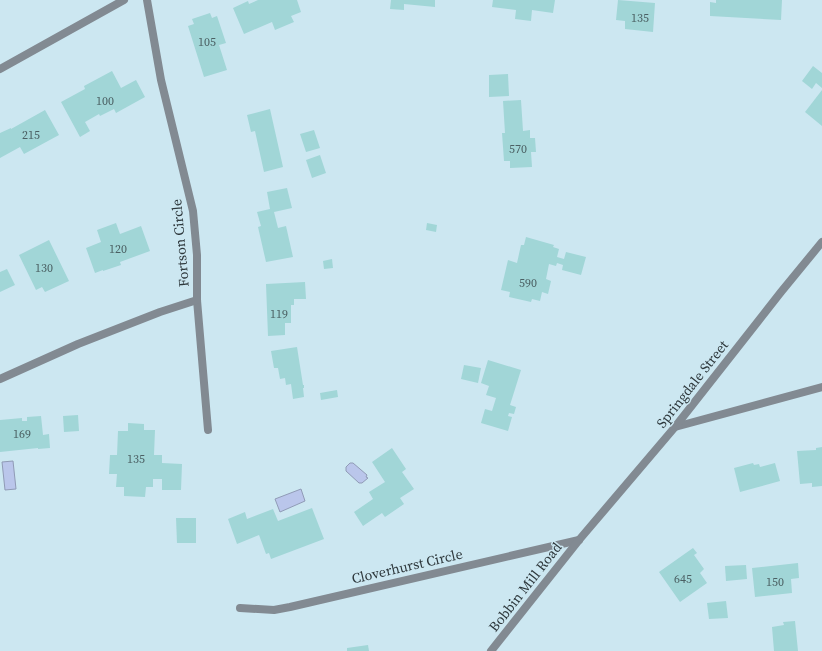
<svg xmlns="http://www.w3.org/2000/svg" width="822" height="651" font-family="'Source Serif 4',serif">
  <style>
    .water { fill: #bac6eb; stroke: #909bb6 }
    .building { fill: #a1d6d7 }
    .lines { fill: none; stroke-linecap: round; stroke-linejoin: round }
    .street { stroke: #828a92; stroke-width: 8 }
    .labels { text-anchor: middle; stroke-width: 3; stroke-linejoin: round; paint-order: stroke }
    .number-label { font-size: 12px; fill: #4b6063 }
    .street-label { font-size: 14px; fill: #2e383c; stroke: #cce7f1 }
  </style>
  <rect width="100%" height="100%" fill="#cce7f1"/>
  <g class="water">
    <path d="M13 461 16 489 5 490 2 462Z"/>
    <path d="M350 463H353L367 475 366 477 368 478 362 483H359L346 471V467Z"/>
    <path d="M301 489 305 501 280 512 275 499Z"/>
  </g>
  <g class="building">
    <path d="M258 0H297L301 12 291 16 294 22 275 30 272 22 244 34 233 8 248 1 249 4Z"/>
    <path d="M391 0H435V7L404 4V10L390 9Z"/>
    <path d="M493 0H555L553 13 532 10 531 21 515 19 516 10 492 7Z"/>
    <path d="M618 0 655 3 653 32 625 29V21L616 20Z"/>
    <path d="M716 0H782L781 20 710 16V2L716 3Z"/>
    <path d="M210 13 212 18 217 16 226 43 219 45 227 70 204 77 188 26 194 24 192 19Z"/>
    <path d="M813 66 822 73V88L816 83 812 89 802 81Z"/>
    <path d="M112 71 121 88 136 80 145 97 116 113 114 109 100 116 99 114 85 122 90 131 80 137 61 102 85 89 84 86Z"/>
    <path d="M508 74 509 96 489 97V75Z"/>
    <path d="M822 90V126L805 112Z"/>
    <path d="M521 100 523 131 530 130V138H535L536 152H531L532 167 510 168V161H504L502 133H505L503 101Z"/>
    <path d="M270 109 283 167 264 172 255 131 251 132 247 115Z"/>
    <path d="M45 110 59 135 24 154 20 147 0 158V133L11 128V129Z"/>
    <path d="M314 130 320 148 306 152 300 134Z"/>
    <path d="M320 155 326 173 312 178 306 160Z"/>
    <path d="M287 188 292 208 274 212 278 228 286 226 293 257 266 262 258 227 261 226 257 212 270 209 267 192Z"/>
    <path d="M116 223 120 234 141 226 150 251 120 262 121 265 103 271V270L95 273 86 248 101 242 97 230Z"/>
    <path d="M427 223 437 225 436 232 426 230Z"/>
    <path d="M526 237 554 245 553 247 559 249 557 257 564 259 566 252 586 257 581 275 562 270 563 265 557 263 556 266 549 264 546 279 551 281 548 294 542 292 540 301 532 299 531 302 509 297 510 292 501 290 508 260 517 263 521 245H524Z"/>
    <path d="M49 240 69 281 45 292 42 287 36 290 19 255Z"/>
    <path d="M332 259 333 268 324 269 323 261Z"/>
    <path d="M7 269 15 285 0 292V272Z"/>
    <path d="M305 282 306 299H294V305H291V323H285V335L268 336 266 284Z"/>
    <path d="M297 347 303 385H304V388H303L304 397 293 399 291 384 286 385 285 378 280 379 278 368H274L271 351Z"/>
    <path d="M488 360 521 370 510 405 516 407 514 414 509 413 508 416 512 417 508 431 481 423 485 409 492 411 496 398 486 395 489 386 481 383Z"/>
    <path d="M464 365 481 368 478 383 461 379Z"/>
    <path d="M337 390 338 397 321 400 320 393Z"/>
    <path d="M78 415 79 431 64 432 63 416Z"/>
    <path d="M41 416 43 435 49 434 50 448 38 449V448L0 452V420L22 418V421H27V417Z"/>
    <path d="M128 423 144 424V430H155L154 455H162V463L182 464 181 490H162V479H153V487H146L145 497 124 496V487H116L117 474H109L110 455H117L118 431H128Z"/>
    <path d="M822 447V486L812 487V483L800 484 797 451 816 450V448Z"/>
    <path d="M392 448 406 469 402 472 414 489 400 498 404 504 385 517 382 513 363 526 354 512 373 499 369 492 385 482 372 462Z"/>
    <path d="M753 463 754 465 759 464 760 467 775 463 780 481 740 492 734 468Z"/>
    <path d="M312 508 324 539 271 559 269 553 266 554 259 535 237 544 228 519 245 512 247 519 273 509 278 521Z"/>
    <path d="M176 518H196V543H177Z"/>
    <path d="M693 548 697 553 694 555 704 569 700 573 707 583 680 602 659 572Z"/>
    <path d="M798 563 799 578 791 579 792 593 755 597 752 568Z"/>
    <path d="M746 565 747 579 726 581 725 566Z"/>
    <path d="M726 601 728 618 709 619 707 603Z"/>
    <path d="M795 621 798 651H774L772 627 784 625 783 622Z"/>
    <path d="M368 645 369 651H347V648Z"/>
  </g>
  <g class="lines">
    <g class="street">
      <path d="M147 0 161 80 193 211 197 255V300L208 430"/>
      <path d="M0 69 124 0"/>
      <path d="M0 379 78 344 160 312 197 300"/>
      <path d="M675 427 822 387"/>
      <path d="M240 608 274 610 290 607 579 540"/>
      <path d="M491 651 579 540 675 427 781 292 822 242"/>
    </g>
  </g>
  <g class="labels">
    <g class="number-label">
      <text x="640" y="22">135</text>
      <text x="207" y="46">105</text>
      <text x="105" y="105">100</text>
      <text x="31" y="139">215</text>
      <text x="518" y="153">570</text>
      <text x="118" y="253">120</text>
      <text x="44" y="272">130</text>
      <text x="528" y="287">590</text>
      <text x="279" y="318">119</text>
      <text x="22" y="438">169</text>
      <text x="136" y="463">135</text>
      <text x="683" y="583">645</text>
      <text x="775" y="586">150</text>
    </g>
    <g class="street-label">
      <text transform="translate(180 243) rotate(-95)" y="5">Fortson Circle</text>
      <text transform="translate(692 384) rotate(-52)" y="5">Springdale Street</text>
      <text transform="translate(407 566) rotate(-13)" y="5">Cloverhurst Circle</text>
      <text transform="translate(525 587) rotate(-52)" y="5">Bobbin Mill Road</text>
    </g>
  </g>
</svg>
